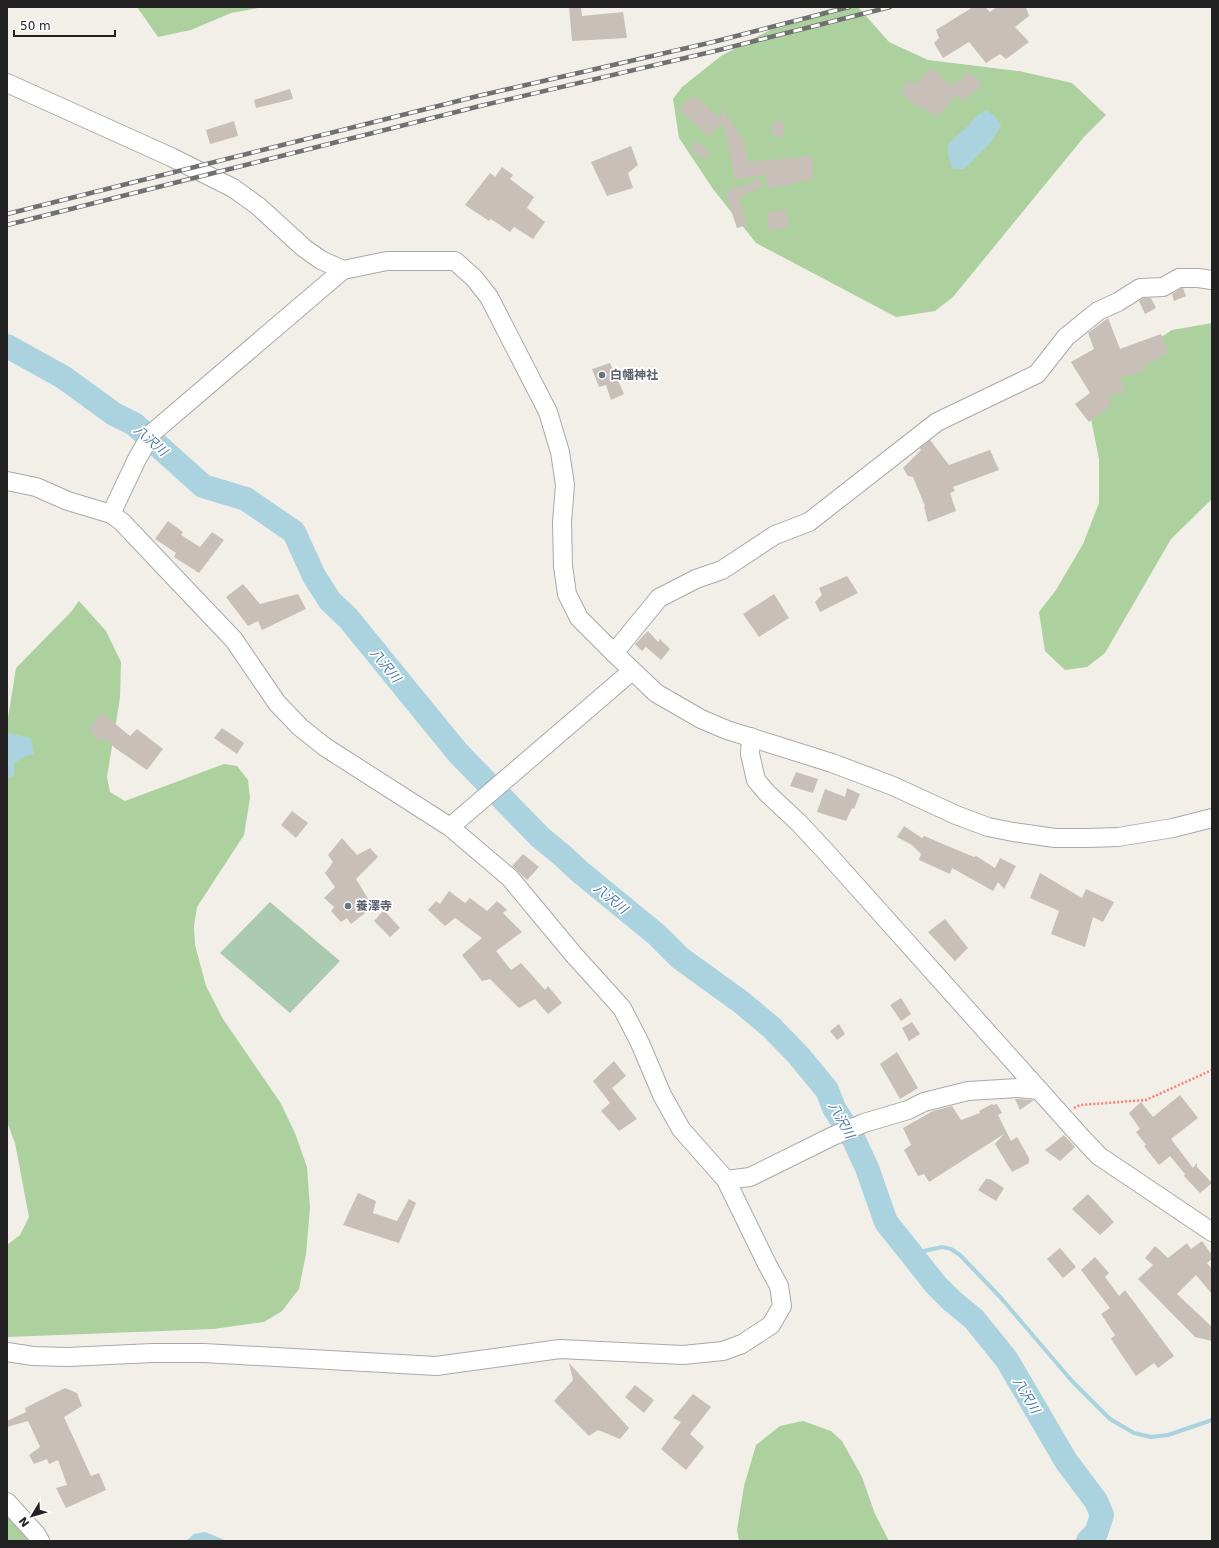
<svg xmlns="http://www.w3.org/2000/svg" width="1219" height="1548" font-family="'DejaVu Sans','Noto Sans JP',sans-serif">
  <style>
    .forest { fill: #add19e }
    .cemetery { fill: #aacbaf }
    .water { fill: #aad3df }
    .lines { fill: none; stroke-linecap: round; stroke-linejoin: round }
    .stream { stroke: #aad3df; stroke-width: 4 }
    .river { stroke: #aad3df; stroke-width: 24 }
    .building { fill: #c7bfb8 }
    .minor-casing { stroke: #a9a9a9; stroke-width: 20 }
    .path { stroke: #fa8072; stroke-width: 2.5; stroke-dasharray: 2 2; stroke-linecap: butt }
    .minor { stroke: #fff; stroke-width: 18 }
    .rail-casing { stroke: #707070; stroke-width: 4.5 }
    .rail { stroke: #fff; stroke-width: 3; stroke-dasharray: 9; stroke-linecap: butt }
    .worship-dot { fill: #6b7280; stroke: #fff; stroke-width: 1.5 }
    .labels { text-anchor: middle; stroke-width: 3.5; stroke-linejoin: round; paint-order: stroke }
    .worship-label { font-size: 12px; font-weight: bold; fill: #5b616d; stroke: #fff; text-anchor: start }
    .water-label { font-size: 13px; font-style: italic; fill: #4a7aab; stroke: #fff }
  </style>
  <rect width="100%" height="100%" fill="#f2efe9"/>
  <g class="forest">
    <path d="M137 7H264L231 13 191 30 158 37Z"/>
    <path d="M836 7H858L889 42 928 60 1019 71 1072 83 1106 115 1084 137 953 297 935 311 896 317 756 243 713 189 679 138 673 99 682 87 721 56 783 23Z"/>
    <path d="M1212 323V499L1171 539 1105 653 1087 667 1065 670 1045 651 1039 612 1056 590 1083 544 1099 503V459L1089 409 1124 362 1172 330Z"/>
    <path d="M79 601 106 631 121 662 120 698 107 777 110 792 125 801 224 764 237 766 248 780 250 798 244 835 197 907 194 926 195 945 206 986 223 1019 280 1102 295 1133 307 1167 310 1208 306 1254 299 1289 282 1311 264 1322 214 1329 7 1337V1245L20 1235 29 1217 15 1143 7 1122V724L16 668 70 613Z"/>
    <path d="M803 1421 831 1431 842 1441 862 1477 875 1514 889 1541H739L737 1530 744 1486 756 1445 780 1426Z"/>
    <path d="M7 1501 9 1506 28 1541H7Z"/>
  </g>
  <path class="cemetery" d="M270 902 340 961 290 1013 220 953Z"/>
  <g class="water">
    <path d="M987 110 997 118 1001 126 991 142 964 169H953L948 155V144L967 127 979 114Z"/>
    <path d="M7 733 31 738 34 754 25 756 14 763V775L7 779Z"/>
    <path d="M205 1532 227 1541H186L194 1534Z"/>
  </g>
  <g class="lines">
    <path class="stream" d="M910 1254 942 1247 951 1249 960 1255 1001 1298 1072 1381 1110 1419 1134 1433 1151 1437 1168 1435 1212 1420"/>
    <path class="river" d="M7 346 63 377 114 414 134 424 203 486 246 499 294 532 314 576 330 601 348 618 458 753 540 837 563 856 579 871 657 935 680 958 741 1002 771 1027 799 1056 827 1090 834 1108 854 1140 867 1168 886 1222 936 1285 952 1301 974 1319 1007 1360 1066 1461 1096 1501 1102 1515 1096 1533 1088 1541"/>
  </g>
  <g class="building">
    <path d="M569 7H581L582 16 623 12 627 38 572 41Z"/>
    <path d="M973 7H985L990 12 997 7H1026L1029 16 1015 27 1029 42 1006 59 1000 54 986 63 969 42 943 58 934 43 939 38 936 30Z"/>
    <path d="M931 68 952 86 969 72 983 85 963 101 957 95 937 117 917 104 915 106 900 91 909 80 915 85Z"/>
    <path d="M290 89 293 99 256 108 254 100Z"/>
    <path d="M694 95 722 120 720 107 743 138 748 162 812 156 813 179 767 189 766 175 735 180 723 123 708 136 679 109Z"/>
    <path d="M783 120 784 136 774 137 772 123Z"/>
    <path d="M234 121 238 136 210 144 206 130Z"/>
    <path d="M697 141 710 152 704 160 690 150Z"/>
    <path d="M631 146 638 165 628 173 633 188 607 196 591 162Z"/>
    <path d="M502 167 513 175 510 179 534 197 527 208 545 222 533 239 514 227 510 232 491 219 489 221 465 205 490 173 495 177Z"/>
    <path d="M760 179 763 186 739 198 747 225 737 228 725 192Z"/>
    <path d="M786 209 789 227 769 231 768 213Z"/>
    <path d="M1182 288H1183L1186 296 1174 301 1172 294Z"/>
    <path d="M1143 298H1151L1156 308 1145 314 1139 301Z"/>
    <path d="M1108 318 1120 349 1161 334 1169 353 1145 365V371L1120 377 1125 392 1107 397 1112 405 1089 422 1075 404 1090 393 1071 362 1094 349 1088 333Z"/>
    <path d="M610 363 624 394 611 400 606 385 599 387 592 369Z"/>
    <path d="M930 440 949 465 990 450 999 470 953 487 955 491 950 493 956 511 928 522 924 507 925 506 913 477 908 476 903 468 921 450 920 448Z"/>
    <path d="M168 521 183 532 181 535 200 547 212 532 224 540 199 573 174 557 176 553 155 539Z"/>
    <path d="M847 576 858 593 820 612 815 602 822 595 819 588Z"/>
    <path d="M243 584 260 604 298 594 306 609 262 630 258 621 248 626 226 597Z"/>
    <path d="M774 594 789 618 759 637 743 614Z"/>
    <path d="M648 631 658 642 660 639 670 649 661 660 646 647 642 651 635 644Z"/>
    <path d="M102 713 130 736 137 729 163 749 147 770 115 748 104 738 100 742 89 729Z"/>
    <path d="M222 728 244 743 237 754 214 738Z"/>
    <path d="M796 772 818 779 813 793 790 786Z"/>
    <path d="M847 788 860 794 854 809 852 808 846 821 817 812 825 789 845 797Z"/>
    <path d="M292 811 308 823 296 838 281 825Z"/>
    <path d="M904 826 922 838 924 836 974 857 976 856 995 868 1000 858 1016 866 1004 889 998 882 993 891 952 868 950 874 919 860 921 854 912 845 897 837Z"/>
    <path d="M342 838 357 855 370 848 378 857 356 879 373 907 351 924 347 918 341 922 331 911 334 907 324 898 335 887 325 873 333 862 328 855Z"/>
    <path d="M523 854 539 867 527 880 512 866Z"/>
    <path d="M1040 873 1082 898 1086 889 1114 902 1103 922 1093 917 1085 947 1051 934 1059 911 1030 898Z"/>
    <path d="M449 891 465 903 470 898 487 911 497 901 507 910 503 913 522 932 496 951 511 970 521 963 545 990 548 986 562 1003 548 1014 535 999 519 1008 490 979 482 981 462 955 482 938 455 918 445 926 428 910 436 901 440 904Z"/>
    <path d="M384 910 400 928 390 937 374 921Z"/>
    <path d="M945 919 968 948 955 961 928 932Z"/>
    <path d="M901 998 911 1014 901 1021 890 1005Z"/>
    <path d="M912 1022 920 1034 909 1041 902 1028Z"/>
    <path d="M839 1024 845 1034 837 1040 830 1031Z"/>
    <path d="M897 1052 918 1088 900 1099 880 1064Z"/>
    <path d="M614 1061 626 1076 612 1088 637 1119 619 1131 601 1111 610 1103 593 1081Z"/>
    <path d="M1180 1095 1198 1118 1171 1139 1193 1168 1197 1163V1167L1212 1183 1200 1193 1184 1176 1185 1174 1170 1156 1159 1165 1144 1146 1146 1145 1136 1132 1140 1129 1129 1113 1141 1102 1153 1117Z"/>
    <path d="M1015 1099H1018L1034 1100 1020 1110Z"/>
    <path d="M992 1104 993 1105 997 1104 1002 1113 998 1115 1011 1141 1017 1137 1029 1158V1163L1012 1172 995 1144 1004 1134 929 1182 924 1174 918 1176 904 1150 911 1145 903 1128 933 1111 952 1106 961 1120 980 1113 979 1111Z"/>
    <path d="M1064 1135 1075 1147 1060 1161 1045 1150Z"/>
    <path d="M986 1179H990L1004 1188 996 1201 978 1190Z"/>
    <path d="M358 1193 376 1201 373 1213 397 1221 409 1199 416 1203 399 1243 343 1225Z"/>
    <path d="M1088 1194 1114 1222 1100 1235 1072 1209Z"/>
    <path d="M1202 1241 1212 1255V1259L1207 1263 1212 1269V1294L1196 1275 1177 1294 1212 1327V1341L1195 1337 1138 1279 1153 1265 1145 1258 1155 1246 1168 1258 1187 1243 1191 1249Z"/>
    <path d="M1060 1248 1076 1267 1063 1278 1047 1259Z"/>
    <path d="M1095 1257 1109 1273 1105 1277 1119 1296 1125 1290 1174 1356 1158 1368 1154 1363 1136 1376 1111 1339 1115 1335 1101 1314 1110 1308 1081 1270Z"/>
    <path d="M569 1363 629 1428 620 1439 598 1430 589 1436 554 1401 573 1380Z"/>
    <path d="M635 1385 654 1400 644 1413 625 1397Z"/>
    <path d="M65 1388 77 1393 82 1406 64 1417 91 1476 99 1473 106 1490 66 1508 56 1488 67 1485 58 1460 49 1464 47 1459 34 1464 29 1455 40 1447 28 1421 7 1427V1421L26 1412 25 1408Z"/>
    <path d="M693 1394 711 1407 690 1434 704 1447 686 1470 661 1449 681 1422 673 1418Z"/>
  </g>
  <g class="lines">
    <g class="minor-casing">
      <g id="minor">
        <path d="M7 83 171 157 233 188 258 206 304 248 321 260 343 270 387 261H455L474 278 489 297 548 412 560 452 565 485 562 522 563 566 567 594 579 618 614 653 656 693 701 719 727 730 832 763 893 786 956 815 988 827 1013 832 1055 838H1088L1118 837 1173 828 1212 818"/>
        <path d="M7 481 36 487 68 501 111 514 122 522 234 640 277 703 300 727 325 747 450 827 510 878 574 955 622 1008 640 1043 662 1095 681 1129 726 1180 767 1264 779 1286 782 1306 771 1325 742 1344 723 1351 683 1355 560 1349 436 1366 204 1353H153L67 1357 33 1356 7 1352"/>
        <path d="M111 514 137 459 152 433 343 270"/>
        <path d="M614 653 659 598 696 579 722 570 775 535 809 522 937 422 1037 374 1066 337 1098 311 1118 302 1140 288 1163 287 1179 278H1198L1212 280"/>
        <path d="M751 737 750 754 756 780 767 793 798 822 826 852 1081 1137 1099 1156 1212 1232"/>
        <path d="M450 827 632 671"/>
        <path d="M726 1180 750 1177 833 1136 864 1123 908 1110 924 1102 968 1091 1018 1088 1039 1090"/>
        <path d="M7 1502 36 1534 40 1541"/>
      </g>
    </g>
    <path class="path" d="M1074 1108 1080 1105 1146 1100 1212 1070"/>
    <use href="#minor" class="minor"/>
    <g class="rail-casing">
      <g id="rail">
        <path d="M7 214 478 96 713 42 849 7"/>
        <path d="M7 225 480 106 715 51 890 7"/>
      </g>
    </g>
    <use href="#rail" class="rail"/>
  </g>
  <g class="worship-dot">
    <circle cx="602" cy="375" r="4"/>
    <circle cx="348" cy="906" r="4"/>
  </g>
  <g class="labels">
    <g class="worship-label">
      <text x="610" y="379">白幡神社</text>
      <text x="356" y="910">養澤寺</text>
    </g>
    <g class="water-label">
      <text transform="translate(151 440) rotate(41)" y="5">八沢川</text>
      <text transform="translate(386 665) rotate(51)" y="5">八沢川</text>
      <text transform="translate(611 898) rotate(39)" y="5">八沢川</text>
      <text transform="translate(842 1120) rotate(61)" y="5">八沢川</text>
      <text transform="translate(1027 1395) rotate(59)" y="5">八沢川</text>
    </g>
  </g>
  <rect width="1219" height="1548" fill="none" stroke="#222222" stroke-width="16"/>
  <g transform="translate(32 1516) rotate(232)" stroke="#ffffff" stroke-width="3" paint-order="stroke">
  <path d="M0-3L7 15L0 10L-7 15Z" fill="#222222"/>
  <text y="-6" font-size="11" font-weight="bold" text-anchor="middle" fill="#222222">N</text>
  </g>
  <path d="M14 30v6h101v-6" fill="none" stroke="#222222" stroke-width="2"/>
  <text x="20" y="30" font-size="12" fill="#222222" stroke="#ffffff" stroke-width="3" paint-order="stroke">50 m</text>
</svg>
